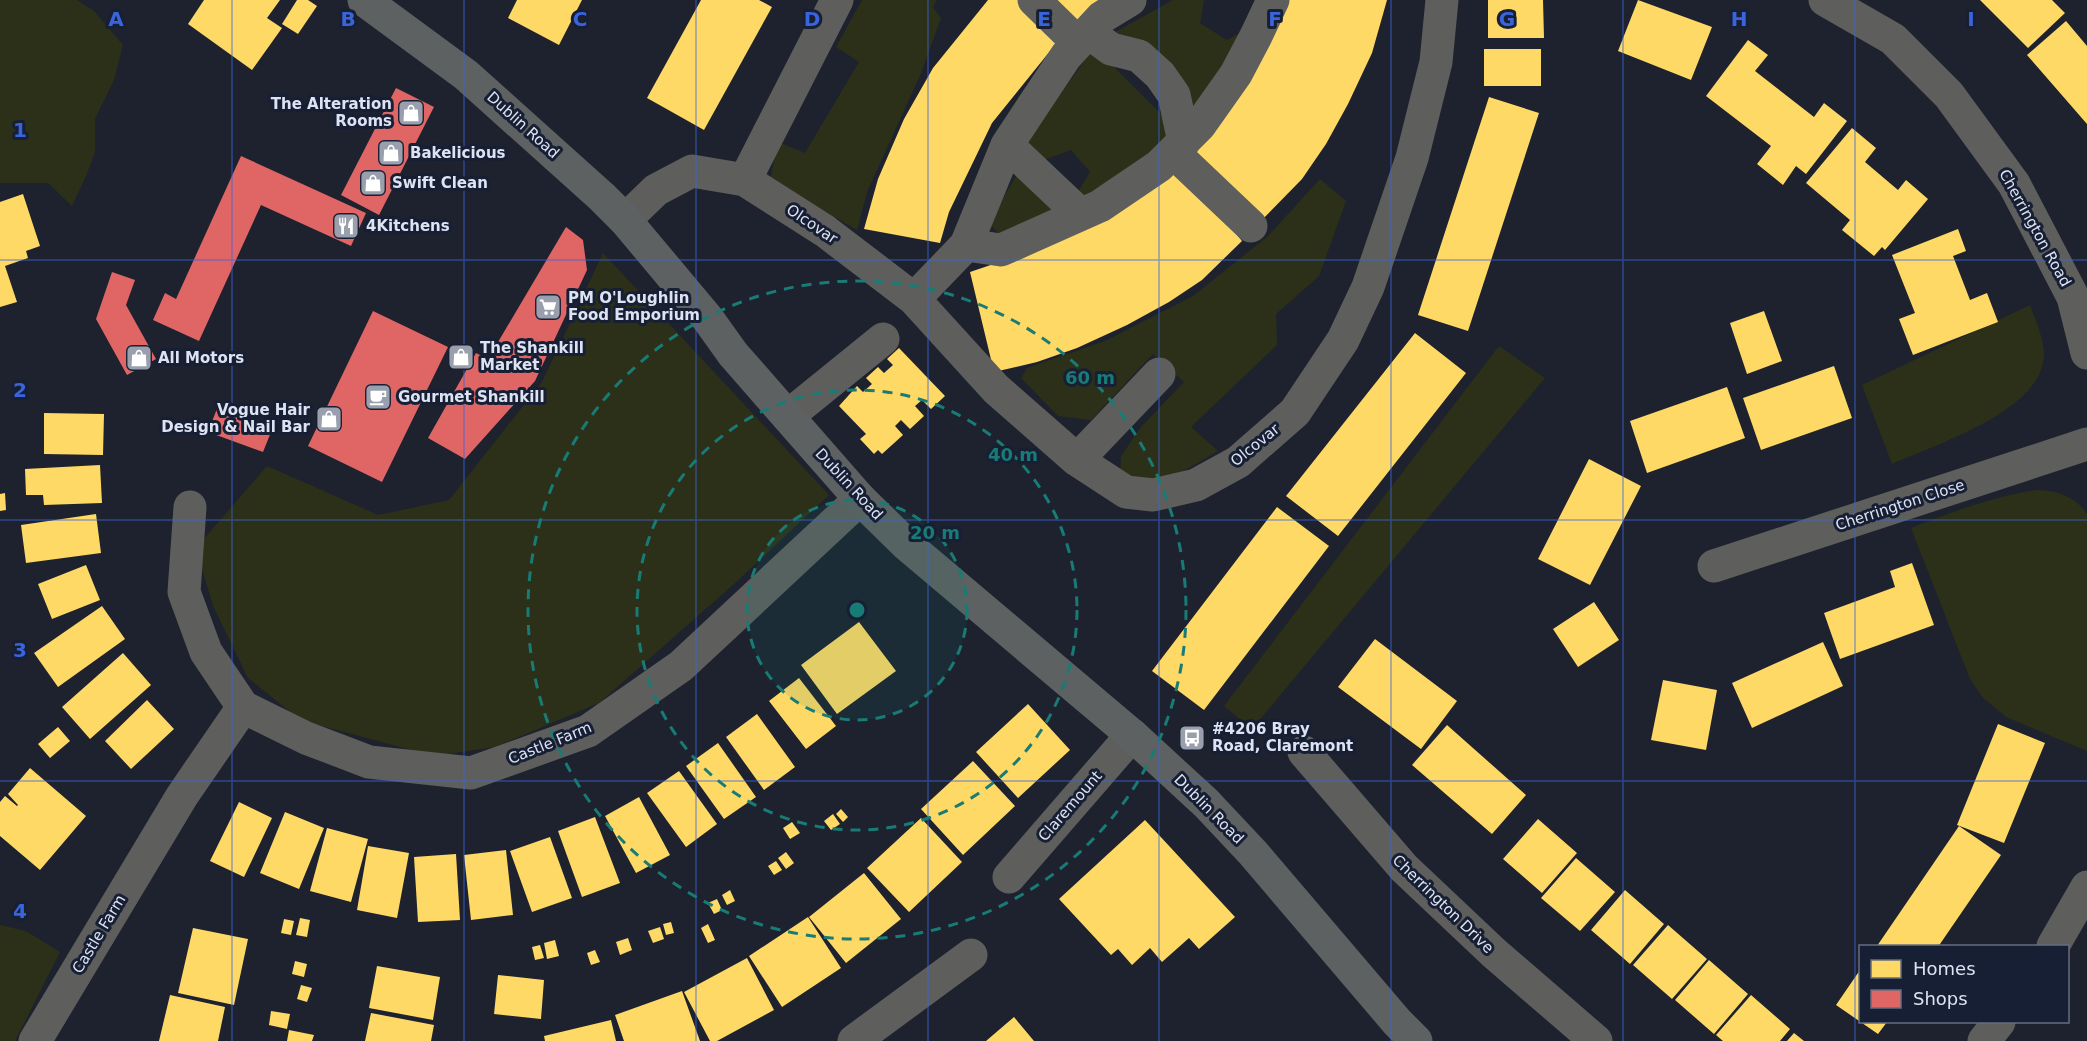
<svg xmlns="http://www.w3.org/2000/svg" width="2087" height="1041" font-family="'DejaVu Sans',sans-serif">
	<rect width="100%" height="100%" fill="#1d222e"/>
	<path fill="#2c3019" d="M0 0H77L94 11 123 45 114 80 95 119V152L86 176 72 206 48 183H0Z
		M862 0H937L933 7 941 18 922 71 867 192 857 230 770 180 778 142 805 153 859 62 836 47Z
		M1173 0H1204L1200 23 1227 40 1257 24 1192 122 1108 36Z
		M1094 47 1174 127 1177 141 1082 207 1074 199 1090 172 1071 150 1041 161 1024 146Z
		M1020 169 1062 213 1008 244 989 223Z
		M1320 179 1346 201 1319 276 1276 314 1277 345 1191 427 1218 451 1180 473 1146 480 1120 475 1121 456 1141 427 1184 382 1153 354 1091 420 1058 416 1021 378 1027 368 1105 341 1193 296 1268 236Z
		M603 253 829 495 733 585 599 703 495 747 433 756 300 720 248 678 213 606 196 548 267 466 378 515 449 500 542 382Z
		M2030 305C2036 323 2047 343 2043 363 2033 414 1934 445 1892 464L1862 385Z
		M1499 346 1545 378 1252 729 1224 706Z
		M2037 490C2057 490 2076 497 2087 514V751L2006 717 1983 698 1970 679 1911 528C1952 512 1993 496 2037 490Z
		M0 925 26 931 60 952 15 1041H0Z"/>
	<path fill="#ffd966" d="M204 0H280L267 18 282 28 252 70 188 24Z
		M297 0H308L317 6 298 34 282 24Z
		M517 0H582L559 45 508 18Z
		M701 0H759L772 7 704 130 647 98Z
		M988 0H1026L1063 35 992 123 949 212 940 243 864 229 878 179 904 119 933 68Z
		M1044 0H1107L1068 28Z
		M1284 0H1387L1372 53 1348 104 1326 144 1302 179 1260 222 1188 149Z
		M1488 0H1543L1544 38H1488Z
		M1638 0 1712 27 1691 80 1618 51Z
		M1980 0H2052L2065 13 2028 48Z
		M2066 21 2087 46V124L2027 55Z
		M1748 40 1768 55 1755 71 1814 117 1824 103 1847 121 1806 174 1796 166 1783 185 1757 164 1771 146 1706 96Z
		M1484 49H1541V86H1484Z
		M1489 97 1539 113 1468 331 1418 315Z
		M1852 128 1876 148 1865 162 1898 190 1906 180 1928 199 1885 250 1882 247 1874 256 1842 230 1850 220 1806 183Z
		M1171 164 1200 190 1242 241 1202 280 1169 302 1127 325 1077 348 1037 362 994 372 970 272 1058 242Z
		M23 194 40 246 26 251 28 258 5 266 17 302 0 307V202Z
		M1958 229 1966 251 1953 256 1970 300 1987 293 1998 322 1913 355 1899 319 1915 313 1892 255Z
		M1764 311 1782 361 1747 374 1730 323Z
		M1415 333 1466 373 1338 536 1286 496Z
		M899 348 945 396 931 409 922 400 915 406 924 416 910 429 901 420 895 426 903 435 882 454 878 450 874 454 860 439 866 434 839 406 857 386 863 392 872 384 866 378 878 367 884 373 893 365 887 359Z
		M1834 366 1852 418 1761 450 1743 398Z
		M1727 387 1745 438 1647 473 1630 421Z
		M44 413 104 414 103 455 44 454Z
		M1589 459 1641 486 1590 585 1538 559Z
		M100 465 102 503 44 505 43 495H26L25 469Z
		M5 493 6 510 0 511V494Z
		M1277 507 1329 546 1204 710 1152 671Z
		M96 514 101 553 26 563 21 525Z
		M1912 563 1934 625 1840 659 1824 613 1895 587 1890 571Z
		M86 565 100 600 52 619 38 584Z
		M1594 602 1619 640 1578 667 1553 629Z
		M102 606 125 639 58 687 34 653Z
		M859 622 896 671 837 714 801 665Z
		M1375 639 1457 701 1421 749 1338 687Z
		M1823 642 1843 686 1752 728 1732 683Z
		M123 653 151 685 90 739 62 707Z
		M799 678 836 726 806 749 769 701Z
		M1663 680 1717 690 1706 750 1651 740Z
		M147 700 174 729 131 769 105 741Z
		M1028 704 1070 750 1018 798 976 752Z
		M757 714 795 767 764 790 726 737Z
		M1998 724 2045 743 2004 843 1957 825Z
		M1447 725 1526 795 1492 834 1412 765Z
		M58 727 70 741 50 758 38 744Z
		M718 743 756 797 724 819 686 766Z
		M973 761 1015 806 963 855 921 809Z
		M30 768 86 816 40 870 0 836V802L5 796 17 806 18 805 8 794Z
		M679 771 717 824 686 847 647 793Z
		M639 797 670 855 636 873 605 816Z
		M239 802 272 818 244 877 210 861Z
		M841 809 848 817 843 822 836 814Z
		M285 812 324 828 299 889 260 873Z
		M833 814 840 824 831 830 824 821Z
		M595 817 620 883 582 897 558 831Z
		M921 818 962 862 909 912 867 868Z
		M1538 819 1577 853 1542 893 1503 859Z
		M1145 820 1235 917 1199 949 1189 938 1162 962 1150 948 1132 965 1118 949 1111 955 1059 899Z
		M792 822 800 833 790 839 783 828Z
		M1959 826 2001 855 1940 944 1938 946H1877Z
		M327 828 368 839 351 902 310 891Z
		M550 837 572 898 532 912 510 851Z
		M368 846 409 853 397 918 357 910Z
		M506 850 513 915 471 920 464 855Z
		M786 852 794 863 786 869 778 858Z
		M456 854 460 920 418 922 414 857Z
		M1576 858 1615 892 1580 931 1541 898Z
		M776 861 782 870 774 875 768 866Z
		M864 873 901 919 846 963 809 917Z
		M730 890 735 901 727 905 722 895Z
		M1625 890 1664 924 1630 964 1591 930Z
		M717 899 722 910 714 914 708 903Z
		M808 917 841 968 782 1007 749 956Z
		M300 918 310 920 307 937 296 935Z
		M284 919 294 921 291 935 281 933Z
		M671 922 674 933 666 935 663 924Z
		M708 924 715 940 708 943 701 928Z
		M1668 925 1707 959 1672 999 1633 965Z
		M660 927 664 939 653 943 648 931Z
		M193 928 248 939 234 1005 178 993Z
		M628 938 632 950 620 955 616 942Z
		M555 940 559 956 547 959 544 943Z
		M540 945 544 958 535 960 532 947Z
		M595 950 600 962 591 965 587 953Z
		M747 958 774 1010 717 1041H710L684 992Z
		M1709 960 1748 994 1714 1034 1675 1000Z
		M295 961 307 964 304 977 292 974Z
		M377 966 440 977 433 1020 369 1008Z
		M1860 970V1022H1887L1878 1034 1836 1005Z
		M498 975 544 980 541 1019 494 1014Z
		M301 985 312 988 307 1002 297 999Z
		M682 991 700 1041H624L615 1015Z
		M170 995 225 1007 218 1041H159Z
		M1751 995 1790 1029 1780 1041H1723L1716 1035Z
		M271 1011 290 1014 287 1029 269 1025Z
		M371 1013 434 1025 431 1041H365Z
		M1014 1017 1034 1041H986Z
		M611 1020 616 1041H545L544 1036Z
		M289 1030 314 1035 312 1041H287Z
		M1794 1033 1804 1041H1787Z"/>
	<path fill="#e06666" d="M396 88 434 107 379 215 341 195Z
		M241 156 366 213 351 246 261 205 199 341 153 320 165 293 176 299Z
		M566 227 583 240 587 270 535 381 465 459 428 438 476 353 488 359Z
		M112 272 135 280 126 305 156 359 127 375 96 319Z
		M373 311 448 347 382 482 308 446Z
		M218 406 273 427 263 452 208 432Z"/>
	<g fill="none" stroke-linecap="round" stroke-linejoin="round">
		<path stroke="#5e5f5d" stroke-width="33" d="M1034 0 1078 43
			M1825 0 1893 39 1949 95 2014 184 2073 297 2087 353
			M1088 32 1111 49 1139 56 1160 75 1174 95 1184 142
			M1007 145 1080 214
			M1173 152 1251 226
			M745 180 837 0
			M625 220 656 190 692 171 745 180 825 231 914 299 996 389 1077 460 1126 492 1153 495 1196 485 1238 462 1295 412 1343 340 1368 287 1412 158 1436 62 1442 0
			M966 245 1001 250 1100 206 1159 166 1200 125 1236 74 1256 36 1273 0
			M914 299 966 245 1007 145 1066 56 1102 17 1130 0
			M788 416 883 339
			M1077 460 1159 374
			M190 507 184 592 206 652 243 707 306 738 369 762 471 773 588 731 681 666 860 499
			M1714 566 2087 444
			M1304 752 1404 868 1494 953 1596 1041
			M1009 877 1132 735
			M2053 946 2087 887
			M35 1041 182 796 243 707
			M854 1041 971 955
			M1984 1041 1999 1022"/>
		<path stroke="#5e6161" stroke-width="33" d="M364 0 466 75 602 197 625 220 708 319 733 354 860 499 907 545 1132 735 1206 803 1253 853 1397 1022 1416 1041"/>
	</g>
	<path fill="none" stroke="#3a64dc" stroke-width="1.5" stroke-opacity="0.55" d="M232 0V1041M464 0V1041M696 0V1041M928 0V1041M1159 0V1041M1391 0V1041M1623 0V1041M1855 0V1041M0 260H2087M0 520H2087M0 781H2087"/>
	<circle cx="857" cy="610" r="110" fill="#197b75" fill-opacity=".12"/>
	<g fill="none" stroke="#197b75" stroke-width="3" stroke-dasharray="10 8">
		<circle cx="857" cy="610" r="110"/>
		<circle cx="857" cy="610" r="220"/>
		<circle cx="857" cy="610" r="329"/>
	</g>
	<defs>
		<symbol id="shop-square" viewBox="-11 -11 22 22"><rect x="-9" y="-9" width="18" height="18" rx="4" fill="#9a9fad" stroke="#171f34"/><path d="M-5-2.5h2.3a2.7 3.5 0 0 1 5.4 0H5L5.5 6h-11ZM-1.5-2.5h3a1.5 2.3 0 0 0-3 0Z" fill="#fff"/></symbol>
		<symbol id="restaurant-square" viewBox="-11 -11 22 22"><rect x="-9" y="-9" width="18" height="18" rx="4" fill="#9a9fad" stroke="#171f34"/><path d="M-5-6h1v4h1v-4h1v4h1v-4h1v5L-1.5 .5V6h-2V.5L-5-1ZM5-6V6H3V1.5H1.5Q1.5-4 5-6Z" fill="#fff"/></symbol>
		<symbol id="supermarket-square" viewBox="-11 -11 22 22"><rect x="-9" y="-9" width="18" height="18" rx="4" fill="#9a9fad" stroke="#171f34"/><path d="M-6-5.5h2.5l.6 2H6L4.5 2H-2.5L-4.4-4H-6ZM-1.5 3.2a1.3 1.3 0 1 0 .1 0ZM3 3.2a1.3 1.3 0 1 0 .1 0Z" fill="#fff"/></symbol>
		<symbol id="cafe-square" viewBox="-11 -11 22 22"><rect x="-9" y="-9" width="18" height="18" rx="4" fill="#9a9fad" stroke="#171f34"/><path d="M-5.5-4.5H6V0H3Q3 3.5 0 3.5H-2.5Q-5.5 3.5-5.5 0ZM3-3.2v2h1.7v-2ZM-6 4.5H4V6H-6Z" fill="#fff"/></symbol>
		<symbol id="bus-square" viewBox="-11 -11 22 22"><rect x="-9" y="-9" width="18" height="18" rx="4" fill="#9a9fad" stroke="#171f34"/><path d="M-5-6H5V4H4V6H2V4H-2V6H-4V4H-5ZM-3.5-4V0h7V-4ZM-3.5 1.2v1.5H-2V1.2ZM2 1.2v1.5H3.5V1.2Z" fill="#fff"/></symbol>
	</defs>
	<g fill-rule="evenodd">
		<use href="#shop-square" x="396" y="98" width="30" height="30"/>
		<use href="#shop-square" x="376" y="138" width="30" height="30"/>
		<use href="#shop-square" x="358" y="168" width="30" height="30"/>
		<use href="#restaurant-square" x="331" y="211" width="30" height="30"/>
		<use href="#supermarket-square" x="533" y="292" width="30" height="30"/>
		<use href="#shop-square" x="446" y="342" width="30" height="30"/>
		<use href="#shop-square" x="124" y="343" width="30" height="30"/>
		<use href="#cafe-square" x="363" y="382" width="30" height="30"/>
		<use href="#shop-square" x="314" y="404" width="30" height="30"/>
		<use href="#bus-square" x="1177" y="723" width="30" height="30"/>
	</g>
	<g text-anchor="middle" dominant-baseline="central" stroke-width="6" stroke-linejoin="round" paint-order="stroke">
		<g font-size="15" font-weight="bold" fill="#dde3f2" stroke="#171f34" text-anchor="start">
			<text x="392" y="104" text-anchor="end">The Alteration<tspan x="392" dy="17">Rooms</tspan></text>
			<text x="410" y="153">Bakelicious</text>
			<text x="392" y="183">Swift Clean</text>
			<text x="366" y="226">4Kitchens</text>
			<text x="568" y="298">PM O'Loughlin<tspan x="568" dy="17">Food Emporium</tspan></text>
			<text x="480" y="348">The Shankill<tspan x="480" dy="17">Market</tspan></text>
			<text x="158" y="358">All Motors</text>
			<text x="398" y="397">Gourmet Shankill</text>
			<text x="310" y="410" text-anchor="end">Vogue Hair<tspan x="310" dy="17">Design &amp; Nail Bar</tspan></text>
			<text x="1212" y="729">#4206 Bray<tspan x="1212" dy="17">Road, Claremont</tspan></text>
		</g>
		<g font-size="15" fill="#dde3f2" stroke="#171f34">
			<text transform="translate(523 125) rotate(42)">Dublin Road</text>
			<text transform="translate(812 224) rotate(34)">Olcovar</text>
			<text transform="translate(2035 228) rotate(61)">Cherrington Road</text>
			<text transform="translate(1255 445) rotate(-39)">Olcovar</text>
			<text transform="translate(849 484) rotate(47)">Dublin Road</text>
			<text transform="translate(1900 505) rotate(-18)">Cherrington Close</text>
			<text transform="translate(550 743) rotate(-22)">Castle Farm</text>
			<text transform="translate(1070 806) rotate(-49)">Claremount</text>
			<text transform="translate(1209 809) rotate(45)">Dublin Road</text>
			<text transform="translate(1443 904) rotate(44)">Cherrington Drive</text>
			<text transform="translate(99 934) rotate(-59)">Castle Farm</text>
		</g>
	</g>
	<g font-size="20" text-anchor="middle" font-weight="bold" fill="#3a64dc" stroke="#171f34" stroke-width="6" stroke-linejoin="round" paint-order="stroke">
		<text x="116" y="26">A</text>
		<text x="348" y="26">B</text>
		<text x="580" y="26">C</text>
		<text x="812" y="26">D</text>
		<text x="1044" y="26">E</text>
		<text x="1275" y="26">F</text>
		<text x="1507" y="26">G</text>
		<text x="1739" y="26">H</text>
		<text x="1971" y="26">I</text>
		<text x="20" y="137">1</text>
		<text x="20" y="397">2</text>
		<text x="20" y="657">3</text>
		<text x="20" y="918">4</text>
	</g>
	<circle cx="857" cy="610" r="9" fill="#197b75" stroke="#171f34" stroke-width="3"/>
	<g font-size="18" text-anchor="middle" font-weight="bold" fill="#197b75" stroke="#171f34" stroke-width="6" stroke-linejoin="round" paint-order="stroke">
		<text x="1090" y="384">60 m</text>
		<text x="1013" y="461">40 m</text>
		<text x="935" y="539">20 m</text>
	</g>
	<rect x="1859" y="945" width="210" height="78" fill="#171f34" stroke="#666d80" stroke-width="1.5"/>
	<rect x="1871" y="960" width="30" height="18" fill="#ffd966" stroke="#666d80" stroke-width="1.5"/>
	<text x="1913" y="975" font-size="18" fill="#dde3f2">Homes</text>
	<rect x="1871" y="990" width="30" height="18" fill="#e06666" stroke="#666d80" stroke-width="1.5"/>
	<text x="1913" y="1005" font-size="18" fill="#dde3f2">Shops</text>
</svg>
